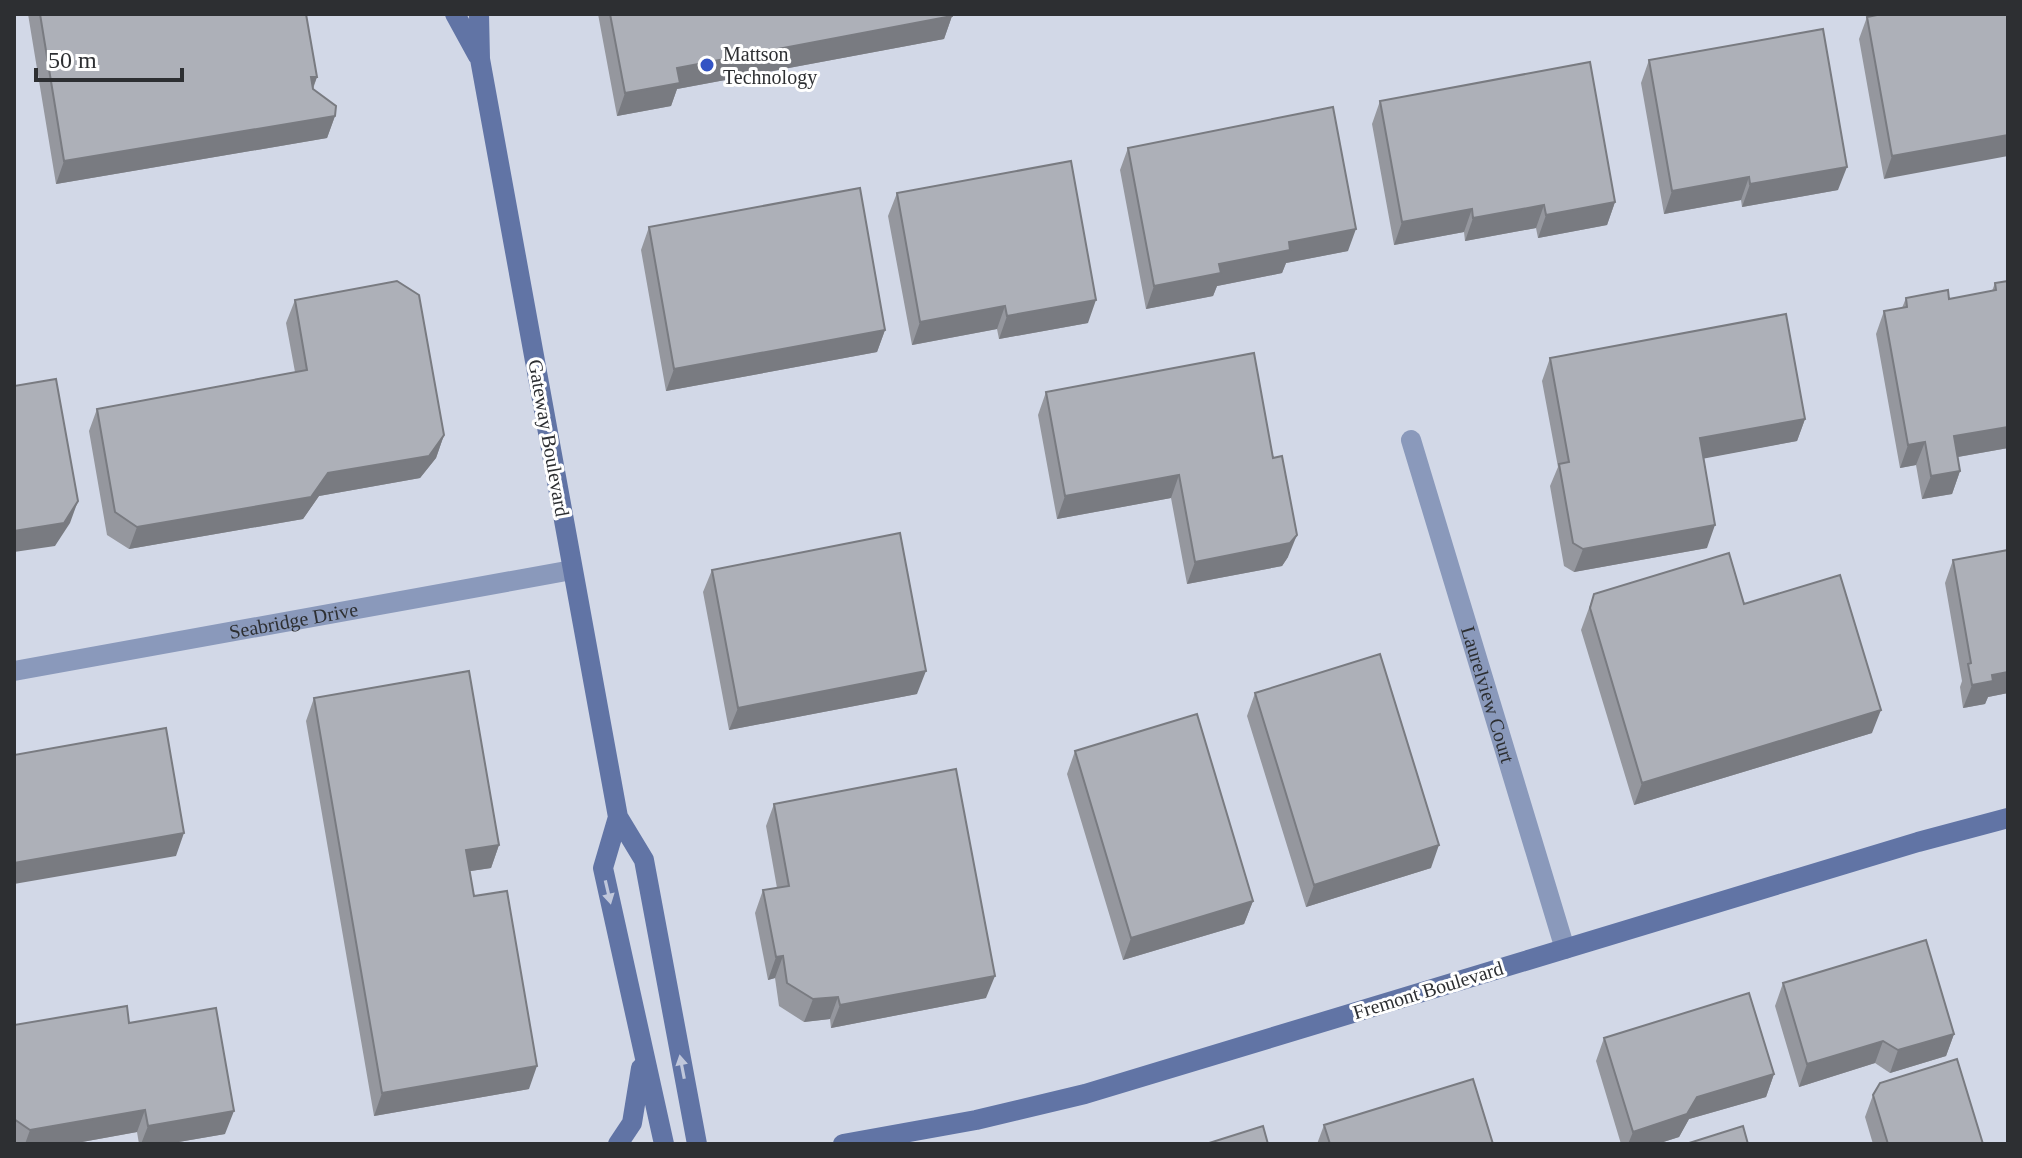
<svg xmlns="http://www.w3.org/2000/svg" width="2022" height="1158" font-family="'Times New Roman',serif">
	<rect width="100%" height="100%" fill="#dee2ea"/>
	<path fill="#d2d8e7" d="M14 14H2008V1144H14Z"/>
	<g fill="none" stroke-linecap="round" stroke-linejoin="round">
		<g stroke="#8a99bb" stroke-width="20">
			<path id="s1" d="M1411 440 1565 949"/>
			<path id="s2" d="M14 671 572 570"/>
		</g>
		<path stroke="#6174a5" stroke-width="20" d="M455 14 478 56
			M479 14 480 59 618 817 644 860 697 1144
			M618 817 603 868 664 1144
			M618 1144 632 1123 641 1068
			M843 1144 976 1120 1085 1094 1918 842 2008 818"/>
	</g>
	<path fill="#95979e" d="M28 14H306L317 77 313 89 335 116 327 138 56 184Z
		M598 14H952V16L944 39 677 89 671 106 617 116Z
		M2008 14 1884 179 1859 39 1867 17Z
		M1649 60 1838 190 1742 207 1741 200 1664 214 1641 83Z
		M1380 101 1615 202 1607 225 1538 238 1536 228 1465 241 1464 232 1394 245 1372 124Z
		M1128 148 1348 251 1286 263 1282 273 1217 286 1213 296 1146 309 1120 170Z
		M897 193 1088 323 999 339 997 329 912 345 888 216Z
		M649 227 885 330 877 352 666 391 641 250Z
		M2008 281V448L1958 457 1960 471 1952 494 1922 499 1916 465 1900 468 1876 334 1884 311 1902 308 1906 298 1949 299 1992 291 1995 283Z
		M295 300 444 435 436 458 420 478 319 496 303 519 129 549 107 535 89 431 97 409 295 372 286 323Z
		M1254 353 1288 557 1282 566 1187 584 1171 498 1057 519 1038 415 1046 392Z
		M1550 358 1805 419 1797 441 1703 458 1707 548 1574 572 1564 566 1550 486 1558 467 1542 381Z
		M2008 550V693L1988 697 1985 704 1963 708 1960 687 1962 681 1945 583 1953 560Z
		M712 570 917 694 729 730 703 592Z
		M1594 594 1744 604 1872 733 1634 805 1581 630Z
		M1255 693 1431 868 1306 907 1247 716Z
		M314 698 499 845 491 868 470 871 474 896 529 1089 374 1116 306 721Z
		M1075 751 1253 901 1244 924 1123 960 1067 774Z
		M774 804 986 998 831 1028 830 1019 804 1022 779 1006 775 978 768 980 755 913 763 890 777 888 766 826Z
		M1783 983 1954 1034 1946 1056 1890 1073 1875 1063 1799 1087 1775 1006Z
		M129 1023 225 1134 167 1144H139L137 1132 71 1144H14V1025Z
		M1604 1038 1774 1074 1766 1097 1689 1119 1679 1137 1657 1144H1621L1596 1061Z
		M1873 1095 1983 1144H1873L1865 1117Z
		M1324 1125 1493 1144H1317Z"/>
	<path fill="#797b81" d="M952 16 944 39 677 89 671 106 617 116 625 93 677 68Z
		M311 77H317L308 100Z
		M335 116 327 138 56 184 64 161Z
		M2008 135V156L1884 179 1892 156Z
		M1847 167 1838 190 1742 207 1750 184Z
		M1749 177 1741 200 1664 214 1672 191Z
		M1615 202 1607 225 1538 238 1546 215Z
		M1544 205 1536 228 1465 241 1473 218Z
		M1472 209 1464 232 1394 245 1402 222Z
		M1356 229 1348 251 1286 263 1282 273 1217 286 1213 296 1146 309 1154 286 1289 242Z
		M1096 300 1088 323 999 339 1007 316Z
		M1005 306 997 329 912 345 920 322Z
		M885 330 877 352 666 391 674 369Z
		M1805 419 1797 441 1691 461 1700 438Z
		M2008 427V448L1946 459 1954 436Z
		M444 435 436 458 420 478 319 496 303 519 129 549 137 527 328 473Z
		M1925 442 1916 465 1900 468 1908 445Z
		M1960 471 1952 494 1922 499 1931 476Z
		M1179 475 1171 498 1057 519 1065 496Z
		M78 501 70 523 55 546 14 552V531Z
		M1715 525 1707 548 1574 572 1583 549Z
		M1297 535 1288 557 1282 566 1187 584 1195 562Z
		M926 671 917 694 729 730 738 708Z
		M2008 672V693L1988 697 1985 704 1963 708 1972 685 1992 675Z
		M1881 710 1872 733 1634 805 1642 783Z
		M184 833 176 856 14 884V863Z
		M499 845 491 868 458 873 466 850Z
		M1439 845 1431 868 1306 907 1314 885Z
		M1253 901 1244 924 1123 960 1131 938Z
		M783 956 775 978 768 980 776 957Z
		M995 976 986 998 831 1028 840 1005Z
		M838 997 830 1019 804 1022 813 999Z
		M1954 1034 1946 1056 1890 1073 1898 1050Z
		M1883 1041 1875 1063 1799 1087 1807 1064Z
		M537 1066 529 1089 374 1116 382 1093Z
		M1774 1074 1766 1097 1689 1119 1679 1137 1657 1144H1628L1633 1132 1697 1097Z
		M145 1110 137 1132 71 1144H25L30 1130Z
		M234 1111 225 1134 167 1144H141L148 1126Z"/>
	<path fill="#adb0b8" stroke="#797b81" stroke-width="2" d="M40 14H306L317 77H311L313 89 336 106 335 116 64 161Z
		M610 14H952V16L677 68 680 83 625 93Z
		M1882 14H2008V135L1892 156 1867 17Z
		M1823 29 1847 167 1750 184 1749 177 1672 191 1649 60Z
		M1590 62 1615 202 1546 215 1544 205 1473 218 1472 209 1402 222 1380 101Z
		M1333 107 1356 229 1289 242 1290 250 1219 264 1221 273 1154 286 1128 148Z
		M1071 161 1096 300 1007 316 1005 306 920 322 897 193Z
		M860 188 885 330 674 369 649 227Z
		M397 281 419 295 444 435 429 456 328 473 311 497 137 527 115 512 97 409 307 370 295 300Z
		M2008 281V427L1954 436 1960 471 1931 476 1925 442 1908 445 1884 311 1907 307 1906 298 1948 290 1949 299 1996 290 1995 283Z
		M1786 314 1805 419 1700 438 1715 525 1583 549 1573 543 1559 464 1569 462 1550 358Z
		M1254 353 1273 458 1282 456 1297 535 1290 543 1195 562 1179 475 1065 496 1046 392Z
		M56 379 78 501 64 523 14 531V386Z
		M900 533 926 671 738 708 712 570Z
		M2008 550V672L1992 675 1993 681 1972 685 1968 664 1971 663 1953 560Z
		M1729 553 1744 604 1840 575 1881 710 1642 783 1590 608 1594 594Z
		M1380 654 1439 845 1314 885 1255 693Z
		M469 671 499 845 466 850 474 896 507 891 537 1066 382 1093 314 698Z
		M1197 714 1253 901 1131 938 1075 751Z
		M166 728 184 833 14 863V755Z
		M956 769 995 976 840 1005 838 997 813 999 787 983 783 956 776 957 763 890 789 886 774 804Z
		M1926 940 1954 1034 1898 1050 1883 1041 1807 1064 1783 983Z
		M1749 993 1774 1074 1697 1097 1687 1114 1633 1132 1604 1038Z
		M127 1006 129 1023 216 1008 234 1111 148 1126 145 1110 30 1130 14 1119V1025Z
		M1957 1059 1983 1144H1888L1873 1095 1880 1083Z
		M1473 1079 1493 1144H1330L1324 1125Z
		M1263 1126 1268 1144H1206Z
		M1743 1126 1748 1144H1686Z"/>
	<defs><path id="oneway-solid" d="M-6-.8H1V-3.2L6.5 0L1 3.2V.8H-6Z" transform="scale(2)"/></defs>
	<g fill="#c0c7db">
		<use href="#oneway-solid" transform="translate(608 892) rotate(77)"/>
		<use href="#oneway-solid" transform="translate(682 1067) rotate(-101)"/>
	</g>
	<circle fill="#3354c4" stroke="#fff" stroke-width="3" cx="707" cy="65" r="8"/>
	<g text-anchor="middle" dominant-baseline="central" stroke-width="6" stroke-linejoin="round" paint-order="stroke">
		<g font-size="20" fill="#2d2f32" stroke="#fff" text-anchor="start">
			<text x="723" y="54">Mattson<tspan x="723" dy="23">Technology</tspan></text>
		</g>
		<g font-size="20" fill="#2d2f32" stroke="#fff">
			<text transform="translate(549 438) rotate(80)">Gateway Boulevard</text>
			<text stroke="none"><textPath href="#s2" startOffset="284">Seabridge Drive</textPath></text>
			<text stroke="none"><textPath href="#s1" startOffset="266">Laurelview Court</textPath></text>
			<text transform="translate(1428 990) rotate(-17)">Fremont Boulevard</text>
		</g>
	</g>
	<rect width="2022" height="1158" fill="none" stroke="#2d2f32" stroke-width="32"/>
	<path d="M36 68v12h146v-12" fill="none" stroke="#2d2f32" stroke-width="4"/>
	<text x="48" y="68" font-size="24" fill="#2d2f32" stroke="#ffffff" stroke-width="6" paint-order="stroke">50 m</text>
</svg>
